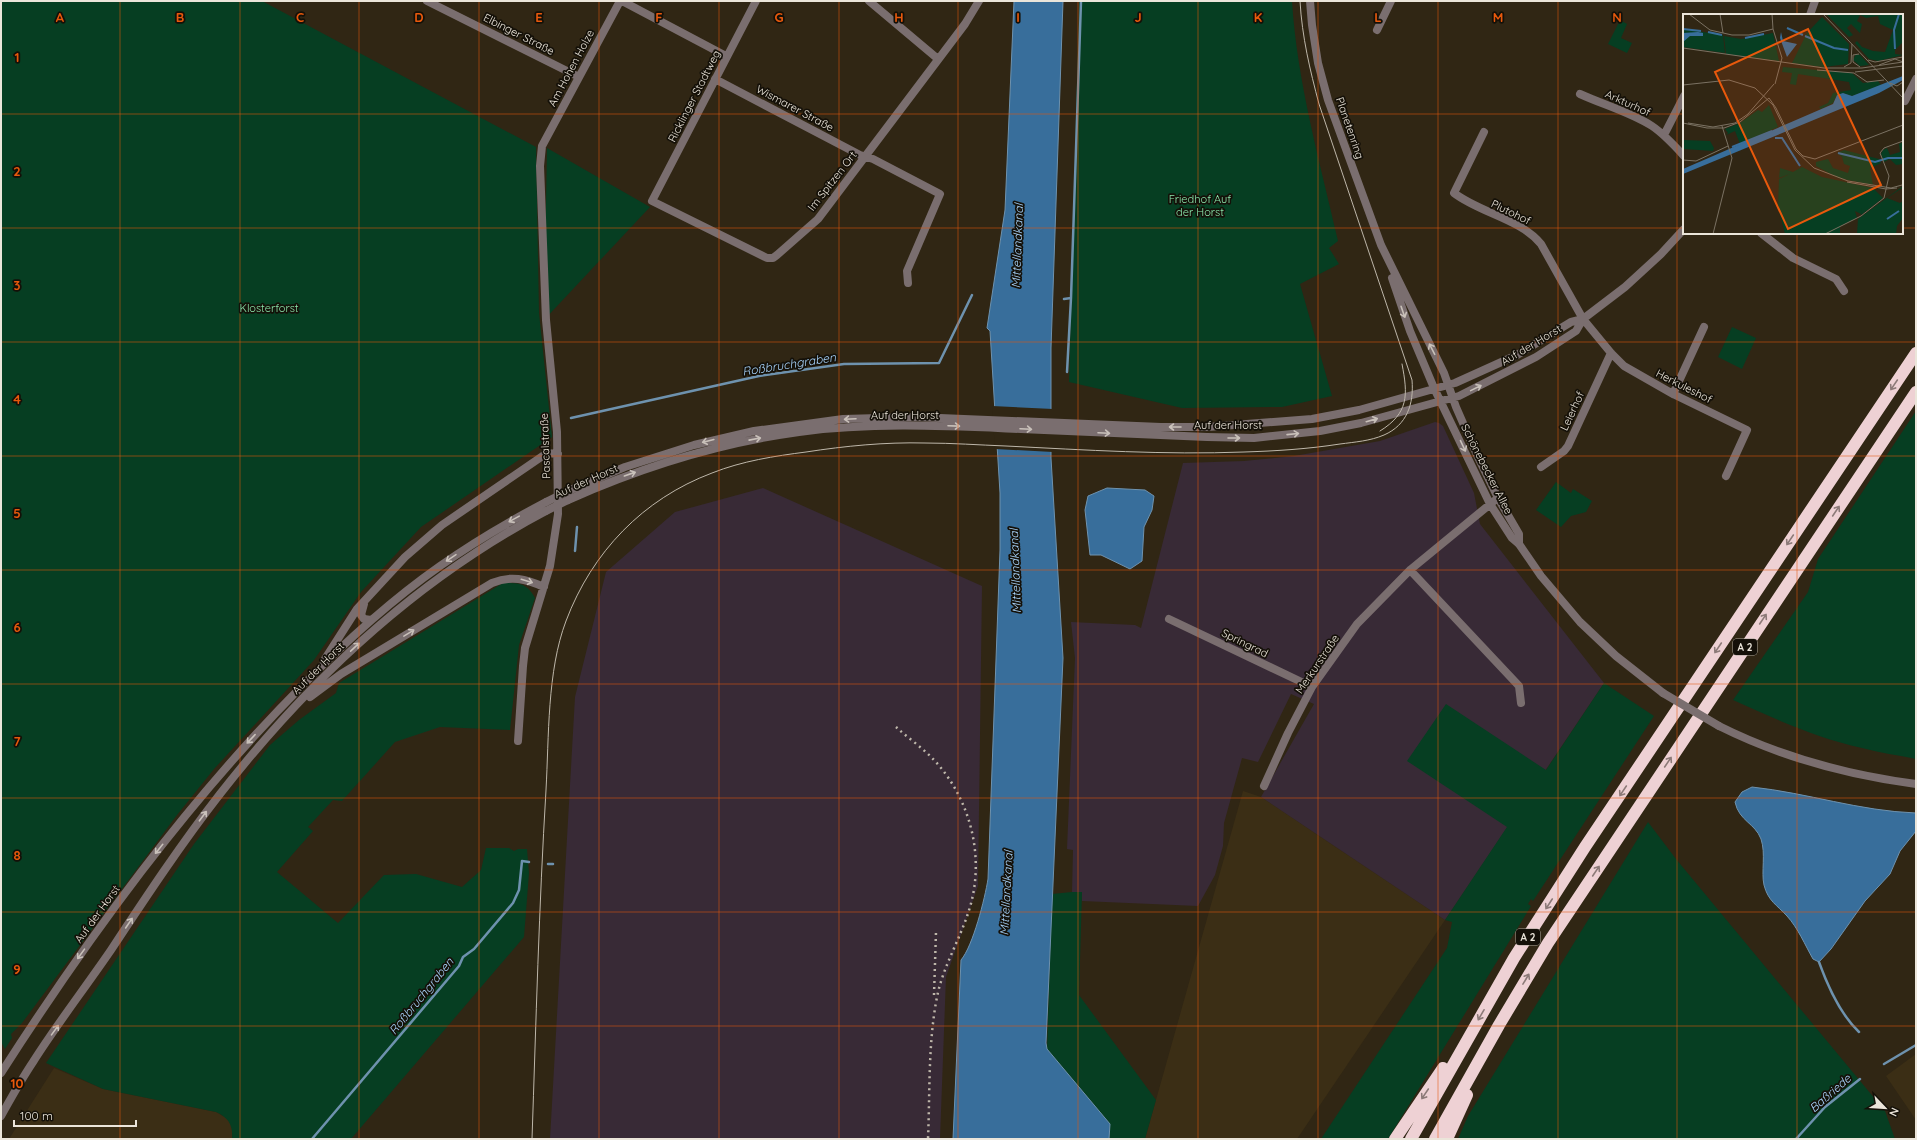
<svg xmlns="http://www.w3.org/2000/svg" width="1917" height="1140" font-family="Quicksand,sans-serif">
	<rect width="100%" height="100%" fill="#302614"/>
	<path fill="#3b2e15" d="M1243 791 1261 797 1445 920 1297 1139H1145Z
		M1916 1054V1120L1886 1076Z
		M54 1068 103 1089 216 1112 228 1119 232 1126V1139H9Z"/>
	<path fill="#382a36" d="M1435 422 1439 423 1443 426 1474 493 1480 524 1604 683 1445 920 1261 797 1314 704 1291 694 1258 762 1242 758 1224 823 1223 846 1215 875 1198 906 1082 901V892H1072L1073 850 1067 849 1075 658 1071 622 1135 625 1141 628 1183 463 1244 461 1294 456 1380 441Z
		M763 488 982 586 978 886 946 977 940 1139H550L575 697 606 572 675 512Z"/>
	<path fill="#063e22" d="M1 1H262L536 147 539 313 552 437 421 527 361 592 314 660 214 769 177 815 22 1023 11 1034 12 1038 5 1049 1 1042Z
		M1079 1H1292C1297 82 1320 162 1338 241L1329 248 1339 264 1300 284 1332 396 1282 407 1182 408 1069 382Z
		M1620 20 1627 24 1621 38 1632 43 1627 53 1608 44Z
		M547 148 650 207 544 320Z
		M1732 327 1756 338 1742 369 1718 357Z
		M1916 411V759C1898 755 1880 753 1862 748 1817 738 1775 719 1733 700L1808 592 1818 559Z
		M1556 482 1571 493 1573 489 1592 501 1586 512 1571 516 1561 527 1536 510Z
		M503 583C519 583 527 583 535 598L519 645 510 730 440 727 395 742 342 801 333 800 308 827 313 831 277 872 338 923 384 875 416 874 462 887 481 870 486 848H509L514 851 518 849H527L529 873 524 937 351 1139H232C233 1125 229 1118 216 1112L103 1089 46 1063 194 844 270 745 299 720 336 693 339 683Z
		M1604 683 1654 716 1533 901 1531 899 1528 904 1531 906 1388 1139H1321L1447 948 1452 922 1445 920 1507 827 1407 761 1446 704 1546 770Z
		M1648 822 1676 859 1885 1111 1895 1139H1458L1468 1116Z
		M1072 892H1082L1079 995 1156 1100 1145 1139H1109L1110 1124 1047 1049 1052 894Z"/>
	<path fill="#386e9b" stroke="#6e92ae" d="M1014 1H1063L1051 348V458L1063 658 1046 1043 1047 1049 1110 1124 1109 1139H953L961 960C973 946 985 898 988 879L1000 550V493L990 331 987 328 1005 210Z
		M1107 488 1145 490 1154 496 1152 510 1144 527 1142 561 1130 569 1101 555H1090L1085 510 1088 496Z
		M1752 787C1808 793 1859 811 1916 813V831L1900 851 1890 874 1865 901 1831 949 1819 962 1813 959C1805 945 1798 928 1787 916 1777 905 1768 901 1764 885 1761 872 1766 854 1761 839 1755 823 1739 821 1735 802L1742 792Z"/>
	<path fill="#302614" d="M992 406 1053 409V452L995 449Z"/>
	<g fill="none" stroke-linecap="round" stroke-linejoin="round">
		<path stroke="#6e92ae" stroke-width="2.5" d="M1064 299 1071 298 1081 1
			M1067 372 1071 298
			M571 418 759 376 844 364 939 363 972 295
			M575 551 577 527
			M548 864H553
			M1819 962C1828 987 1840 1014 1859 1032
			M1884 1064 1916 1045
			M312 1139 459 966 463 957 474 949 513 903 519 890 522 861 529 862
			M1796 1139 1825 1107 1860 1079"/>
		<path stroke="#7a6e6f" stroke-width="8" d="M427 1 579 77
			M622 1 726 56
			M756 1 652 201 767 258H773L777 255 818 219 965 24 979 1
			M869 1 938 59
			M1310 1 1312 25 1318 63 1328 100 1381 245 1444 373 1456 407 1477 455 1498 498 1519 534V544
			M1810 15 1815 1
			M1377 30 1391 1
			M715 79 860 155 873 159 940 194 907 271 908 283
			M1580 94C1604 105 1630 112 1652 126 1664 134 1674 145 1684 156
			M1905 101 1916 79
			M1484 132 1454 193C1480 213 1521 219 1541 244L1583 319 1611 353 1624 366 1673 394 1747 430 1726 476
			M1664 135 1684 96
			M1761 233 1793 258 1836 279 1844 291
			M1392 278 1410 331 1434 388 1490 504 1512 538 1519 544 1541 576 1580 622 1616 656 1663 693
			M1673 394 1704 327
			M1541 467 1564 451 1568 446 1611 353
			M568 491 625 467 694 445 754 431 843 419 916 417 1161 427H1208L1312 419 1359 410 1455 383 1517 355 1571 322 1583 319 1625 287 1661 254 1684 229
			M568 500C642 467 719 443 799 432 873 422 947 426 1021 429 1083 432 1145 434 1207 437L1254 438 1320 431 1361 423 1459 396 1536 357 1576 331 1583 319
			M1410 570 1519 686 1521 703
			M364 604 361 615 364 619 371 620
			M1169 619 1312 687
			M325 659 357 609 405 557 442 525 547 453 558 454
			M310 697 341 674 492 583C511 575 526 579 544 587
			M1719 726C1781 757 1847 775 1916 784
			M518 741 523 666 525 648 550 566 558 514 557 432 546 320 540 166 542 146 620 1
			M1264 786 1288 733 1312 687 1357 624 1410 570 1494 501
			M1 1073C89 936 186 803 301 687 344 643 390 601 440 566 474 542 510 521 546 502
			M1 1116C11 1098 21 1080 33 1062 57 1024 85 988 111 950 146 897 181 844 220 794 310 679 417 579 546 511"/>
		<path stroke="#eed1d4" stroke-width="12" d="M1395 1139 1443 1068
			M1411 1139 1514 958 1585 847 1916 353
			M1435 1139 1499 1025 1548 943 1916 392
			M1447 1139 1467 1095"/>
		<path stroke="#beb7aa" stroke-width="1" d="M1380 431C1409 413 1408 395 1402 364
			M532 1139C536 1023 539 906 546 790 549 737 547 671 566 621 592 552 643 499 712 473 742 461 775 456 806 452 845 446 885 442 925 443 952 443 979 445 1006 446 1086 450 1165 455 1244 452 1276 451 1308 449 1340 444 1355 442 1370 441 1384 435 1407 425 1414 404 1412 380L1319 104C1310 70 1302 37 1300 1"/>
		<path stroke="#beb7aa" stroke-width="2.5" stroke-dasharray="2 4" stroke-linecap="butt" d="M896 727C908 738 923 748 935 761 970 799 985 856 970 907 961 938 943 966 937 997 928 1043 930 1092 928 1139
			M934 995 936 932"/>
		<path stroke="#7a6e6f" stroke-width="8" d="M546 502 568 491
			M546 511 568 500
			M1663 693 1719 726"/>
	</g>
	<defs><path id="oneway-shaft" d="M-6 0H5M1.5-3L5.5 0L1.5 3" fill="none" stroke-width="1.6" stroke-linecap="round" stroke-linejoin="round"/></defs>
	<g stroke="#c9c1ba">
		<use href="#oneway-shaft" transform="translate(1403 312) rotate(71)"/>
		<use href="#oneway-shaft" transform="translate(1432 349) rotate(-117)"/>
		<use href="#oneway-shaft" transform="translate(1476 388) rotate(-26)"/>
		<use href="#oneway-shaft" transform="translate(850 419) rotate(177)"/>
		<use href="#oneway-shaft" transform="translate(1372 420) rotate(-16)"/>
		<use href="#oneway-shaft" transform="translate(954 426) rotate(2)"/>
		<use href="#oneway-shaft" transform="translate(1175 427) rotate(180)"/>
		<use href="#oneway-shaft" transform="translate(1026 429) rotate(3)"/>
		<use href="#oneway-shaft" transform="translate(1104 433) rotate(3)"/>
		<use href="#oneway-shaft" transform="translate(1293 434) rotate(-6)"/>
		<use href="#oneway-shaft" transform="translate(1234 438)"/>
		<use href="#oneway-shaft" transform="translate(755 439) rotate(-11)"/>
		<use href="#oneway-shaft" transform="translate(708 441) rotate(166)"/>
		<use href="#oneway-shaft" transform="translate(1463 446) rotate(65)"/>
		<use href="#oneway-shaft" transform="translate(630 474) rotate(-19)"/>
		<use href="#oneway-shaft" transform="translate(514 519) rotate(151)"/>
		<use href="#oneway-shaft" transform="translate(451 558) rotate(146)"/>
		<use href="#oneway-shaft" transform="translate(527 581) rotate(17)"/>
		<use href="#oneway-shaft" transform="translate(409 633) rotate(-31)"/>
		<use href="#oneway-shaft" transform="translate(355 647) rotate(-43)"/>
		<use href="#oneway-shaft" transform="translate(251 739) rotate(133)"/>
		<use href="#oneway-shaft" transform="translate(203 816) rotate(-53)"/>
		<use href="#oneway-shaft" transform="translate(159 849) rotate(129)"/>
		<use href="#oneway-shaft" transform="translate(129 923) rotate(-56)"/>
		<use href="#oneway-shaft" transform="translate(81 954) rotate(126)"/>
		<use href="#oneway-shaft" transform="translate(55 1030) rotate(-54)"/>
	</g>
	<g stroke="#8c7a78">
		<use href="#oneway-shaft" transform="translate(1894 385) rotate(124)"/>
		<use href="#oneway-shaft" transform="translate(1836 511) rotate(-56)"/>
		<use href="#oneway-shaft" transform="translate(1790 540) rotate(124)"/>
		<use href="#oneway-shaft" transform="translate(1763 619) rotate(-56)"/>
		<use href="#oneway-shaft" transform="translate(1718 648) rotate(124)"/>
		<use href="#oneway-shaft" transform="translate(1668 762) rotate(-56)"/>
		<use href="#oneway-shaft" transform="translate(1623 791) rotate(124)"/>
		<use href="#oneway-shaft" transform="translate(1596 871) rotate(-56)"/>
		<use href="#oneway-shaft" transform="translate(1549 904) rotate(123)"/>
		<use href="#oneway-shaft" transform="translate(1526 979) rotate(-59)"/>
		<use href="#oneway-shaft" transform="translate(1481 1015) rotate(120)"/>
		<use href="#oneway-shaft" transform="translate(1425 1094) rotate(124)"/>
	</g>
	<path fill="none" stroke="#e8590c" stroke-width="1" stroke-opacity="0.55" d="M120 1V1139M240 1V1139M359 1V1139M479 1V1139M599 1V1139M719 1V1139M839 1V1139M958 1V1139M1078 1V1139M1198 1V1139M1318 1V1139M1438 1V1139M1558 1V1139M1677 1V1139M1797 1V15M1 114H1684M1902 114H1916M1 228H1684M1902 228H1916M1797 233V1139M1 342H1916M1 456H1916M1 570H1916M1 684H1916M1 798H1916M1 912H1916M1 1026H1916"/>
	<g text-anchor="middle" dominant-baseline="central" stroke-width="3.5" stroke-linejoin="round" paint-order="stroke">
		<g fill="#141008" stroke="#aaa59b" stroke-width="1">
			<rect x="1733" y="639" width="24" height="16" rx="3"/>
			<rect x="1516" y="929" width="24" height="16" rx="3"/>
		</g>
		<g font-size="10" font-weight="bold" fill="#ebe5da">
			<text x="1745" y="647">A 2</text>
			<text x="1528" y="937">A 2</text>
		</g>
		<g font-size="11" fill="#ebe5da" stroke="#141008">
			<text transform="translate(519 34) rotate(27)">Elbinger Straße</text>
			<text transform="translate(571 68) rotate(-62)">Am Hohen Holze</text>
			<text transform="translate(694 96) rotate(-63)">Ricklinger Stadtweg</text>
			<text transform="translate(1628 103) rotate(24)">Arkturhof</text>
			<text transform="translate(795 108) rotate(28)">Wismarer Straße</text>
			<text transform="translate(1350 128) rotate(71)">Planetenring</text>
			<text transform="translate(832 181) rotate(-52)">Im Spitzen Ort</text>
			<text transform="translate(1511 212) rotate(26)">Plutohof</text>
			<text transform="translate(1531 345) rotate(-31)">Auf der Horst</text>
			<text transform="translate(1684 386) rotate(27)">Herkuleshof</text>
			<text transform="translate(1572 411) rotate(-65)">Leierhof</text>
			<text x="905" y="415">Auf der Horst</text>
			<text x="1228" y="425">Auf der Horst</text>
			<text transform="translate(545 446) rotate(-92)">Pascalstraße</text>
			<text transform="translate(1487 469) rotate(63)">Schönebecker Allee</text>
			<text transform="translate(586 481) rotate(-24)">Auf der Horst</text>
			<text transform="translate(1245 643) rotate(26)">Springrad</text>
			<text transform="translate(1317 664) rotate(-56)">Merkurstraße</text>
			<text transform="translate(318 668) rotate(-45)">Auf der Horst</text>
			<text transform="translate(97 914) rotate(-54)">Auf der Horst</text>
		</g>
		<g font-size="11" fill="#8ae6ac" stroke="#141008">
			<text x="1200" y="199">Friedhof Auf<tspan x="1200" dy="13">der Horst</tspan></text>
			<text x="269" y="308">Klosterforst</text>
		</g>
		<g font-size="12" font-style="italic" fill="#a9d5fd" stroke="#141008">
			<text transform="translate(1017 246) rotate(-88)">Mittellandkanal</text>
			<text transform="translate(789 364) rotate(-9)">Roßbruchgraben</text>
			<text transform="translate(1015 571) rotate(-92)">Mittellandkanal</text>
			<text transform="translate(1006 893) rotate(-87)">Mittellandkanal</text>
			<text transform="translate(421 996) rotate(-51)">Roßbruchgraben</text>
			<text transform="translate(1830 1093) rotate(-41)">Baßriede</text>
		</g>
	</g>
	<g transform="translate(1683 14)">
		<rect width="220" height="220" fill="#302614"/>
		<path d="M143 0H220V28L212 36V40L220 41 195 47 186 45 172 29 174 27 179 33 190 37 202 38 210 16 197 10 195 2 183 4 177 1 174 7 179 10 177 19 168 10 164 14 170 21 166 23ZM139 3 166 30 165 50 140 53 109 49 124 19ZM0 15 40 21 42 39 0 33ZM90 19 96 47 43 40 41 22 58 25ZM173 40 177 41 186 51 177 52 170 46ZM100 53 169 59 180 69 195 67 198 71 169 82 160 79 154 81 150 89 138 95 136 93 145 89 150 79 168 76 166 68 115 60 113 71 107 70 109 59 99 58ZM86 91 95 113 57 130 52 117 43 121 45 119 42 115 57 109 75 96 79 98ZM0 126 27 127 31 134 30 137 1 135ZM220 128V150L213 151 207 145 201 148 198 140 200 136 204 134 207 141 217 138 216 130ZM161 136 196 145 198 149 187 154 190 171 155 164 133 152V148L145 145 150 154 165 159 167 152 161 150 159 143 154 139ZM119 153 139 163 190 174 200 184 178 201 179 193 178 200 172 197 174 204 157 212V220H102L95 193 96 165 107 160 96 164 97 154 110 158ZM220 172V176L219 174 204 184 217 189 220 187V204L214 212 213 220H174L175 205Z" fill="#063e22"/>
		<path d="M15 18 20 19V22H7L0 28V19ZM98 18 100 27 114 30 104 43 97 24ZM220 62V66L196 79 0 160V155L150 90 154 81 160 79 169 82Z" fill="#386e9b"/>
		<path fill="none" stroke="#386e9b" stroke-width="2" d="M104 14 120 21M0 15 18 17M25 18 39 21M122 22 151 34 165 36M62 24 81 20M212 35 211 16 216 0M92 124H99L117 152M49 133 89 117M155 139 192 148 205 144H220M204 205 216 197"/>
		<path fill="none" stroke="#7b7263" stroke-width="1" d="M6 0 27 16 49 21H66L90 15M37 0 40 19M89 0 90 15 99 44 92 70M140 0 165 26M165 26 220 84M0 34 141 54H179L220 48M176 40 170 41V48L177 53M185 46 192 48 220 43M196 51 212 45 220 48M161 53 168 49 169 30M134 56 171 59 184 68 201 66M172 58 220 52M207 69 214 72 220 68M0 71 46 66 72 74 90 91 112 136 131 154 165 167 208 174 219 171M0 109 24 114H41L57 108 86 84 93 94 113 135 120 142 132 145 220 111M5 109 30 113 52 109 65 100 91 70M0 146 13 147 45 132M164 168 203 175 214 174M30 220 49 144 39 112M142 220 178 202 201 184 206 162 197 139 201 134 220 127"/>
		<path fill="#e8590c" fill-opacity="0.15" stroke="#e8590c" stroke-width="2" d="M125 15 198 171 105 215 32 58Z"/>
		<rect width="220" height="220" fill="none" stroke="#ebe5da" stroke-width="2"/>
	</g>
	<g font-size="13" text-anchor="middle" font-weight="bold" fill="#e8590c" stroke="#141008" stroke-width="3.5" stroke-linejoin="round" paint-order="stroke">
		<text x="60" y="22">A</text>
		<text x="180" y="22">B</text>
		<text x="300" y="22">C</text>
		<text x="419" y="22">D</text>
		<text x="539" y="22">E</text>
		<text x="659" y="22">F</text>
		<text x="779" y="22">G</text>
		<text x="899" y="22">H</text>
		<text x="1018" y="22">I</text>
		<text x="1138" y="22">J</text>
		<text x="1258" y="22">K</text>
		<text x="1378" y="22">L</text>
		<text x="1498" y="22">M</text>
		<text x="1617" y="22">N</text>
		<text x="17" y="62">1</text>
		<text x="17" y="176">2</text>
		<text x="17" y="290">3</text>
		<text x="17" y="404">4</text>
		<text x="17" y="518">5</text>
		<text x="17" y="632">6</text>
		<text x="17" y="746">7</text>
		<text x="17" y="860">8</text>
		<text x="17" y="974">9</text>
		<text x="17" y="1088">10</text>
	</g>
	<rect width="1917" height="1140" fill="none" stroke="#ebe5da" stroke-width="4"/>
	<g transform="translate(1885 1108) rotate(115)" stroke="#141008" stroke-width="3" paint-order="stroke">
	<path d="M0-3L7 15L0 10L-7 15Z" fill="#ebe5da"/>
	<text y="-6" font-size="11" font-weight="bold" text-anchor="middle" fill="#ebe5da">N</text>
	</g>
	<path d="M14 1120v6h122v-6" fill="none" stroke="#ebe5da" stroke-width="2"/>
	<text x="20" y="1120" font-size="12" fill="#ebe5da" stroke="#141008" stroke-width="3" paint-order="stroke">100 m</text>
</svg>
